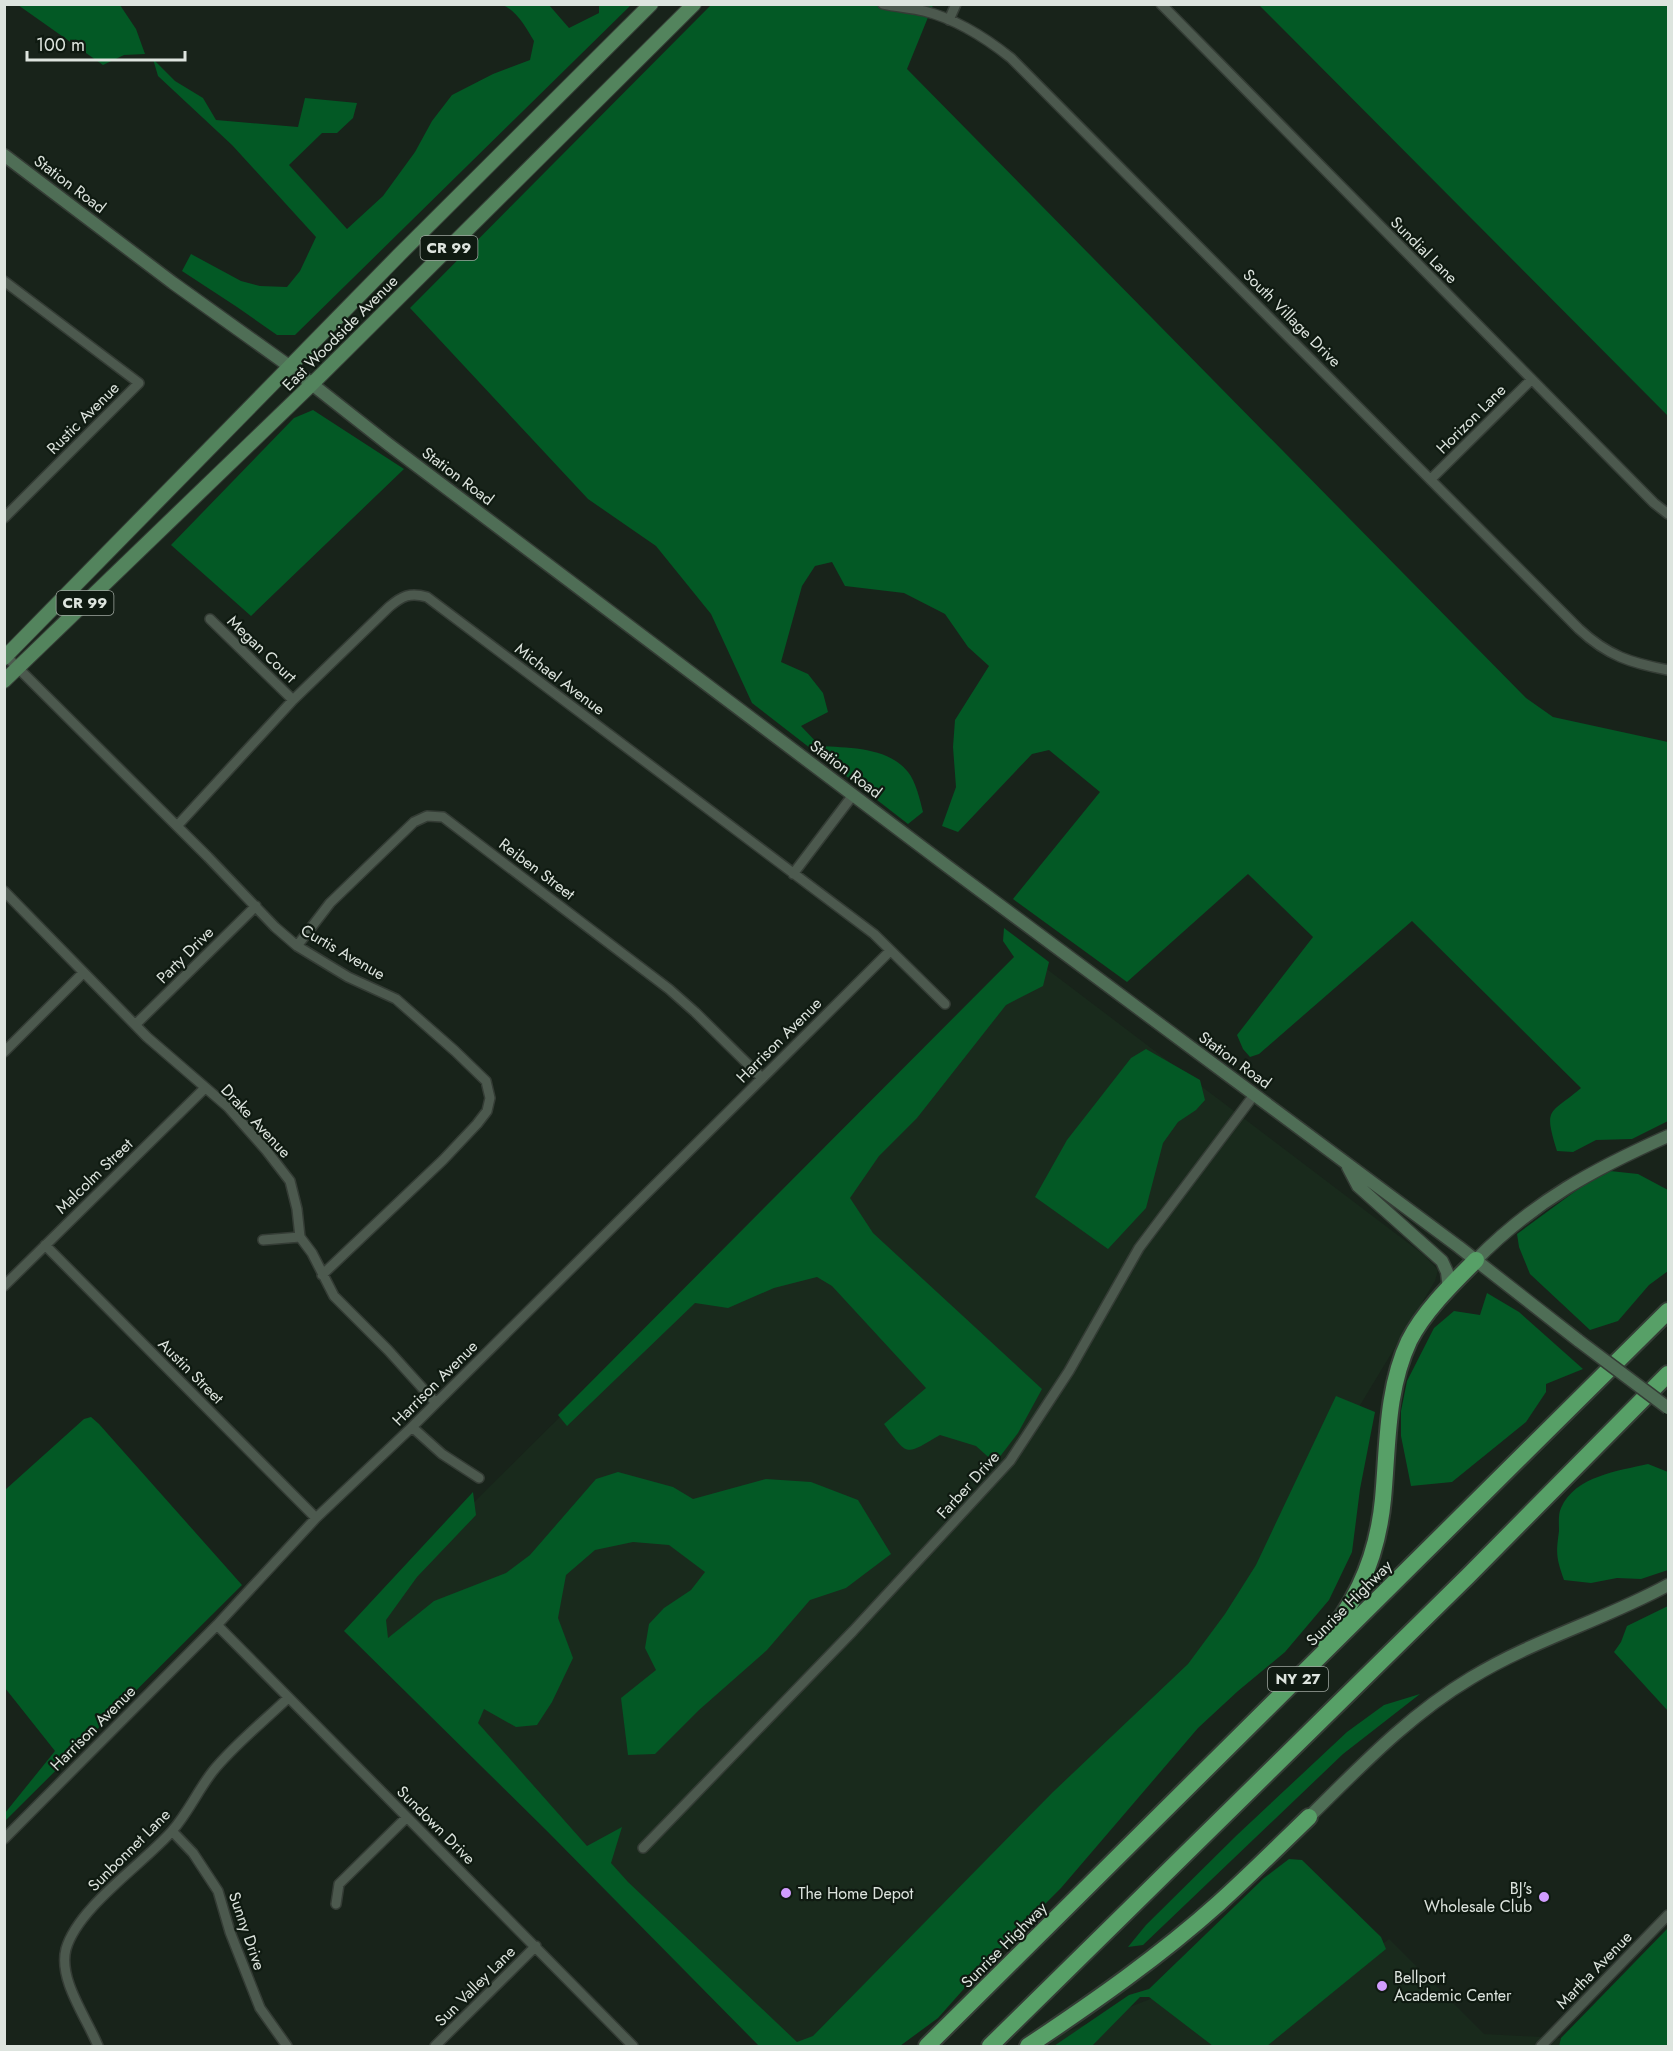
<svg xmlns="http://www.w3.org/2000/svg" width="1673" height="2051" font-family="Jost,sans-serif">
	<rect width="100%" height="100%" fill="#18231a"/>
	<path fill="#192a1c" d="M1027 954 1424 1255 1438 1270 1435 1281 1198 1674 813 2046H791L350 1625Z
		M1389 1939 1484 2034 1561 2038 1559 2046H1249Z
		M1163 1994 1213 2046H1052L1046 2040Z"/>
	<path fill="#035925" d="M18 5H120L136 29 145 54 124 55 103 65Z
		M503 5H549L569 28 599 13V5H631L295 335H277L237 307 182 271 191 254 241 281 260 286 287 287 300 271 316 237 232 145 158 76 153 59 175 81 203 98 216 120 298 127 305 98 357 103 353 118 337 133H322L289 165 347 229 383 196 415 152 432 121 452 95 493 74 530 60 534 41C526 28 518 12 503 5Z
		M711 5H933L907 69 1526 698 1553 717 1668 742V1121L1632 1139 1596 1140 1573 1152 1557 1151C1543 1106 1550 1115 1581 1088L1412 921 1259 1054 1250 1057 1243 1049 1237 1035 1313 937 1248 874 1127 982 1013 899 1100 792 1049 750 1032 754 958 832 942 826 956 787 953 747 955 720 989 666 968 647 945 614 904 593 845 586 832 562 815 566 802 586 781 662 808 674 823 693 828 712 801 726 820 746C850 748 888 747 908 772 916 782 920 800 923 812L908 824 752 703 711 614 656 546 588 499 410 308Z
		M1259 5H1668V416Z
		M313 410 404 469 251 616 171 545 294 418Z
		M1004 928 1049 962 1043 986 1006 1005 917 1118 879 1156 850 1198 873 1233 1042 1389 1018 1433 995 1463 976 1446 940 1435C905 1455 909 1458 884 1424L926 1388 832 1286 817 1277 774 1288 728 1308 695 1303 567 1426 558 1415 1014 957 1003 941Z
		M1146 1049 1200 1080 1205 1100 1196 1110 1178 1122 1163 1143 1146 1208 1108 1249 1035 1197 1067 1140 1131 1058Z
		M1610 1171 1638 1174 1668 1190V1271L1649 1285 1618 1321 1590 1330 1530 1274 1519 1247 1517 1234 1581 1187Z
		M1487 1293 1519 1312 1583 1369 1546 1384V1392L1526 1422 1452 1482 1411 1486 1401 1436V1411L1407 1381 1434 1328 1454 1311 1480 1315Z
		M1336 1396 1375 1412 1360 1489 1352 1552 1329 1600 1285 1652 1238 1691 1198 1728 1061 1888 993 1956 938 2018 900 2046H759L548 1832 344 1631 473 1492 476 1515 417 1577 386 1620 388 1638 434 1601 506 1573 530 1555 596 1479 618 1472 673 1487 693 1499 766 1479 811 1482 858 1500 891 1554 846 1588 810 1600 767 1650 699 1710 655 1754 628 1755 621 1698 656 1670 645 1648 649 1624 664 1608 691 1590 705 1572 669 1545 633 1542 595 1550 566 1575 558 1618 573 1658 552 1702 537 1725 516 1727 484 1709 478 1723 587 1846 622 1827 611 1863 628 1882 797 2042 813 2036 1053 1792 1188 1664 1225 1614 1256 1565Z
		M91 1417 99 1424 242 1585 5 1821V1813L55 1751 5 1688V1490L84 1419Z
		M1648 1464 1668 1472V1570L1641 1579 1617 1578 1591 1583 1564 1580C1556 1557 1556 1554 1559 1531 1559 1524 1558 1514 1561 1508 1575 1476 1618 1471 1648 1464Z
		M1668 1606V1711L1614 1652 1621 1642 1627 1626Z
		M1420 1694 1343 1754 1143 1945 1128 1947 1146 1925 1237 1835 1347 1732 1384 1705Z
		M1289 1859 1302 1860 1381 1937 1386 1949 1267 2046H1213L1149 1997H1140L1092 2046H1054L1129 1995 1149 1989 1264 1878Z
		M1668 1928V2046H1559L1561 2038Z"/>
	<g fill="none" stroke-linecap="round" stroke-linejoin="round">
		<defs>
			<path id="street" d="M883 4C896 7 911 8 924 11 956 19 986 38 1011 58L1579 629C1608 656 1631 663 1668 670
				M1161 4 1654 503 1668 514
				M949 20 956 4
				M4 281 139 383 4 518
				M1431 479 1531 380
				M210 619 293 700
				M6 656 208 857 275 927 297 946 348 977 396 999 455 1051 486 1081 490 1098 487 1111 477 1124 443 1160 322 1275
				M177 826 293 700 389 607C402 596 410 592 427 597L874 934 945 1004
				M793 874 853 795
				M4 891 147 1037 228 1107 266 1150 290 1181 297 1209 300 1237 312 1253 334 1296 388 1350 436 1403
				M297 946 330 903 414 822 427 816 443 817 669 989 695 1012 762 1078
				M136 1024 256 906
				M4 1052 83 973
				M263 1240 300 1237
				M45 1245 316 1518
				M4 1286 205 1088
				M412 1427 442 1454 479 1478
				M217 1625 633 2046
				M172 1831 193 1853 218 1891 230 1932 260 2008 287 2046
				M4 1839 217 1625 316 1518 412 1427 890 951
				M643 1848 853 1631 1010 1461 1069 1371 1139 1248 1254 1095
				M336 1904 339 1884 406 1818
				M98 2046C87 2018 58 1980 66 1949 78 1907 143 1864 172 1831 188 1813 198 1790 213 1771 235 1744 263 1722 288 1698
				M435 2046 536 1946
				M1541 2046 1668 1915"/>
			<path id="secondary" d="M4 155 173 283 289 366 388 444 947 866 1459 1247 1579 1341
				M1348 1167 1358 1186 1442 1261 1447 1272 1449 1289
				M1476 1260C1534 1201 1594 1169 1668 1136
				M1309 1817C1360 1767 1409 1715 1471 1678 1533 1640 1604 1620 1668 1585"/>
			<path id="primary" d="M4 658 399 255 651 4
				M4 681 312 384 694 4"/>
			<path id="highway" d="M1324 1640C1359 1600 1378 1552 1383 1499 1388 1446 1386 1390 1409 1341 1424 1311 1453 1283 1476 1260
				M927 2046 1668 1311
				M990 2046 1468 1576 1668 1374
				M1028 2046C1094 2002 1160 1956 1219 1903 1250 1875 1279 1846 1309 1817"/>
		</defs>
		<use href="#street" stroke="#343c35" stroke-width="12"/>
		<use href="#secondary" stroke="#343c35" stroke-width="15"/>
		<use href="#primary" stroke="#343c35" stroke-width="16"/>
		<use href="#highway" stroke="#343c35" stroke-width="20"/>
		<use href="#street" stroke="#4c594e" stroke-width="9"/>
		<use href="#secondary" stroke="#4f6e56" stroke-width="12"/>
		<use href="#primary" stroke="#53845d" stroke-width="14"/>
		<use href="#highway" stroke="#57a067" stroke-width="16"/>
		<defs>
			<path id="secondary-bridge" d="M1579 1341 1668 1408"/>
		</defs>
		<use href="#secondary-bridge" stroke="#343c35" stroke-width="15" stroke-linecap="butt"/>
		<use href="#secondary-bridge" stroke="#4f6e56" stroke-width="12"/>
	</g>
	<g fill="#d19dfe" stroke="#0f1a11" stroke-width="2">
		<circle cx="786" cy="1893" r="6"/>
		<circle cx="1544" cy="1897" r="6"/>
		<circle cx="1382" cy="1986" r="6"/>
	</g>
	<g text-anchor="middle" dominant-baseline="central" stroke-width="4.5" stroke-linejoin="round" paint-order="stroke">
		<g fill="#0f1a11" stroke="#9fa7a0" stroke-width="1.5">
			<rect x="420.5" y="236" width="57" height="24" rx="4.5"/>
			<rect x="56.5" y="591" width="57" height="24" rx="4.5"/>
			<rect x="1268" y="1667" width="60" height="24" rx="4.5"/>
		</g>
		<g font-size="15" font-weight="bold" fill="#dde4de">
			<text x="449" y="248">CR 99</text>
			<text x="85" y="603">CR 99</text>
			<text x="1298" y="1679">NY 27</text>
		</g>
		<g font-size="16" fill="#dde4de" stroke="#0f1a11">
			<text transform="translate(70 184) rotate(37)">Station Road</text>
			<text transform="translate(1424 250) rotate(45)">Sundial Lane</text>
			<text transform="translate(1292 318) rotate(45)">South Village Drive</text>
			<text transform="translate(340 333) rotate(-45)">East Woodside Avenue</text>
			<text transform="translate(83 418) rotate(-45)">Rustic Avenue</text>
			<text transform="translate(1471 419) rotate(-45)">Horizon Lane</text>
			<text transform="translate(458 476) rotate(37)">Station Road</text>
			<text transform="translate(262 649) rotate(44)">Megan Court</text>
			<text transform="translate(560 679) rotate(37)">Michael Avenue</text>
			<text transform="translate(846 769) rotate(37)">Station Road</text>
			<text transform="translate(537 869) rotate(37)">Reiben Street</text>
			<text transform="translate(343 952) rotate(30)">Curtis Avenue</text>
			<text transform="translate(185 955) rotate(-45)">Party Drive</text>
			<text transform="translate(779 1040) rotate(-45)">Harrison Avenue</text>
			<text transform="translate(1235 1060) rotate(36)">Station Road</text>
			<text transform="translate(256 1121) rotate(47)">Drake Avenue</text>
			<text transform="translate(94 1176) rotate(-44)">Malcolm Street</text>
			<text transform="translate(191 1371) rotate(45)">Austin Street</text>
			<text transform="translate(435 1383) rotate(-45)">Harrison Avenue</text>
			<text transform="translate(968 1485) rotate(-48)">Farber Drive</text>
			<text transform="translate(1349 1603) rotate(-45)">Sunrise Highway</text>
			<text transform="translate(93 1728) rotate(-45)">Harrison Avenue</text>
			<text transform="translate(436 1825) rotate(45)">Sundown Drive</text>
			<text transform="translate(129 1850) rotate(-45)">Sunbonnet Lane</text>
			<text transform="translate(247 1931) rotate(71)">Sunny Drive</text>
			<text transform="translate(1004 1945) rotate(-45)">Sunrise Highway</text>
			<text transform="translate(1594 1970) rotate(-46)">Martha Avenue</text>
			<text transform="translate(475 1986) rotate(-45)">Sun Valley Lane</text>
		</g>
		<g font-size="16" fill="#dde4de" stroke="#0f1a11" text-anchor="start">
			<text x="1532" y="1888" text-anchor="end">BJ's<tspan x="1532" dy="18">Wholesale Club</tspan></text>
			<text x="798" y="1893">The Home Depot</text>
			<text x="1394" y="1977">Bellport<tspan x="1394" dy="18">Academic Center</tspan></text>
		</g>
	</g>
	<rect width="1673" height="2051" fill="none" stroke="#dde4de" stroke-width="12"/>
	<path d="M27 51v9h158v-9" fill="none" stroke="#dde4de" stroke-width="3"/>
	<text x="36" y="51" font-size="18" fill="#dde4de" stroke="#0f1a11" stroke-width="4.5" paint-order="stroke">100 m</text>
</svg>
